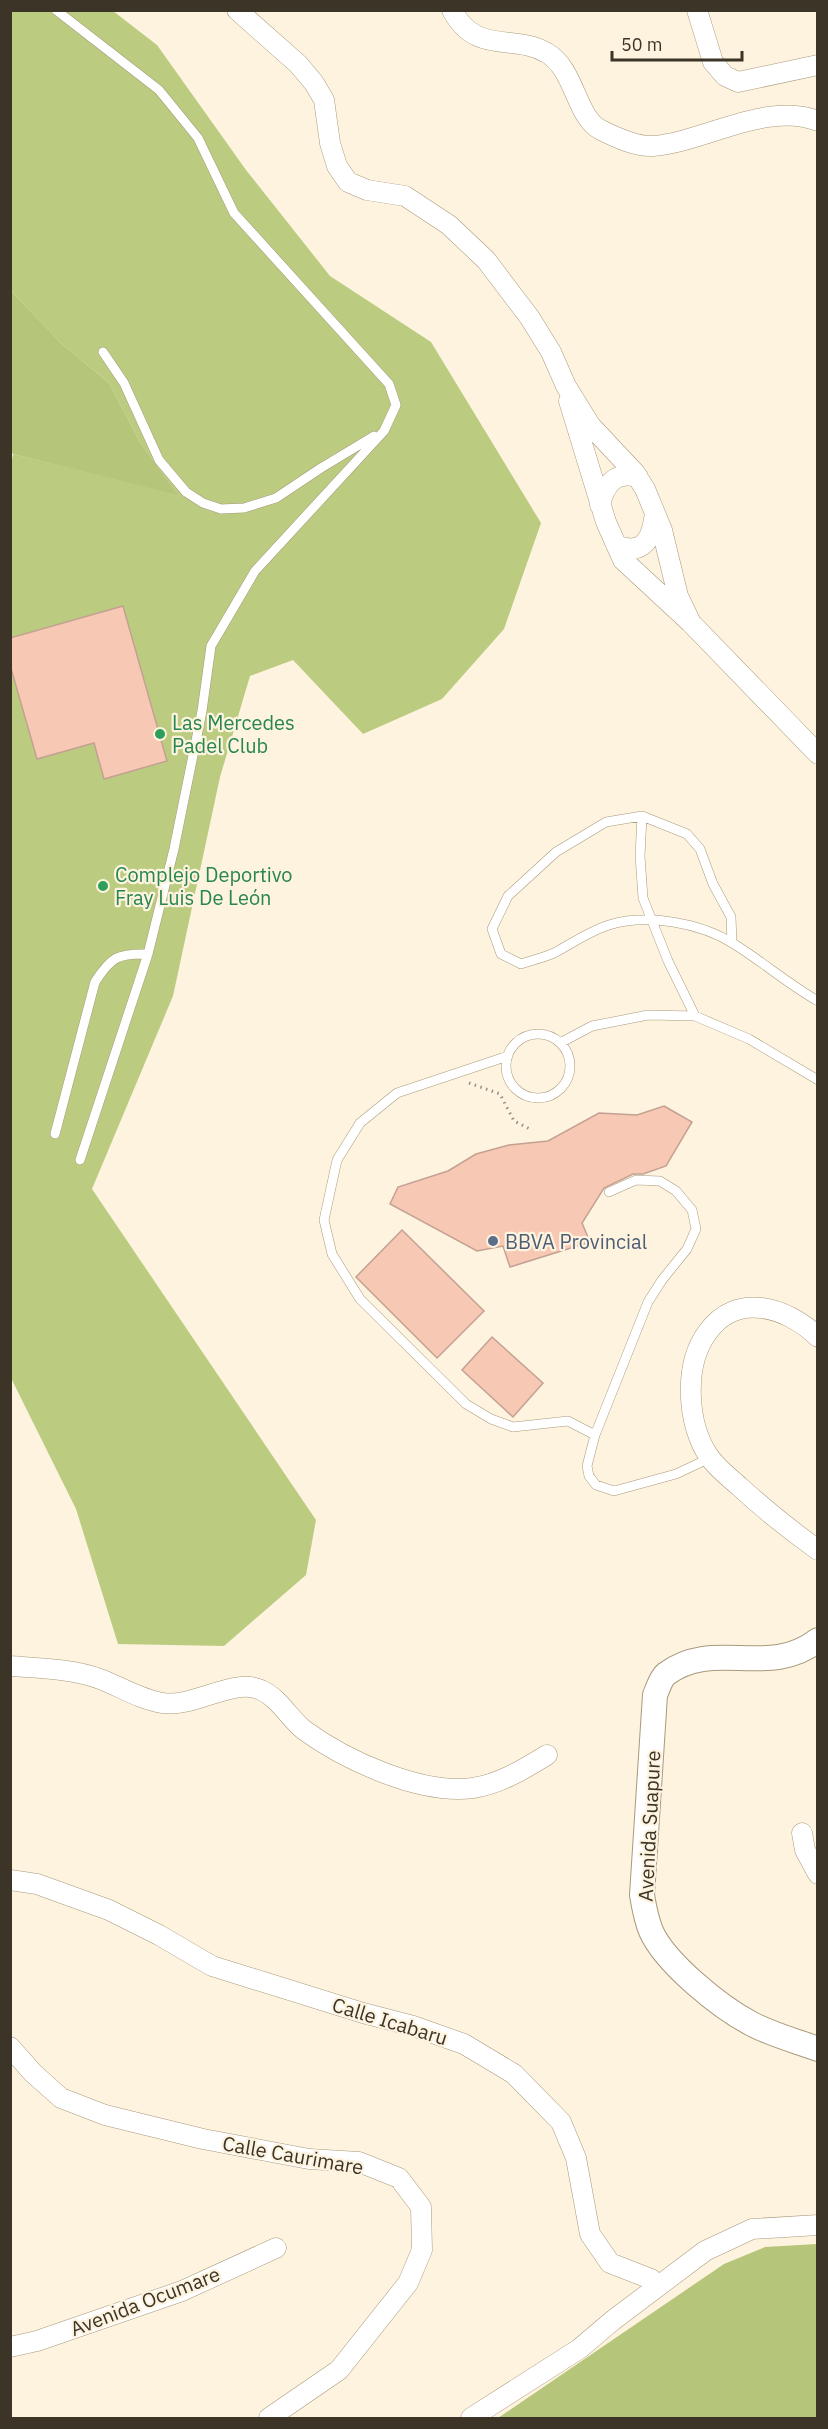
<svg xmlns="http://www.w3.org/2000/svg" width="828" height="2429" font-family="'IBM Plex Sans',sans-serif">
	<rect width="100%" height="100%" fill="#fdf3df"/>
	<path fill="#bbcc81" d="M11 11H113L157 45 246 170 330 276 431 342 541 523 504 629 442 699 363 734 293 660 250 676 220 777 173 996 92 1189 316 1520 306 1575 224 1646 118 1644 76 1509 11 1378 10 471 13 454 177 494 140 442 109 383 63 345 11 291Z"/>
	<path fill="#b5c67a" d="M11 291 63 345 109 383 140 442 178 495 13 454 10 449Z
		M817 2244V2418H498L724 2264 765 2247Z"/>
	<path fill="#f7c8b3" stroke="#c4a192" stroke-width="1.5" d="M123 606 167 761 104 779 94 743 37 759 10 665V638Z
		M664 1106 692 1122 666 1166 643 1174H633L604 1188 582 1223 590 1242 510 1267 503 1246 477 1251 390 1204 398 1187 448 1171 476 1154 509 1145 548 1141 599 1113 637 1115Z
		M402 1230 484 1311 437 1358 356 1277Z
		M492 1337 543 1383 513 1417 462 1370Z"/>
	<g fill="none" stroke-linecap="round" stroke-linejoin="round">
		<defs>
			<path id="service" d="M56 10 159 90 198 138 234 213 389 384 396 405 384 431 255 571 211 646 202 711 174 849 148 954 80 1160
				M103 352 124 383 159 460 186 492 203 503 221 509 244 508 276 498 321 468 374 436
				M642 816 687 834 700 849 713 884 731 917 732 943
				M695 1016 668 961 643 898 640 856 642 816 606 822 556 852 508 896 492 929 501 954 521 964C533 960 546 957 556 952 574 942 590 931 609 925 647 913 701 923 734 944 763 962 788 984 818 1001
				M506 1066a32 32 0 1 1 64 0a32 32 0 1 1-64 0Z
				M560 1043 592 1026 648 1015 695 1016 749 1039 818 1080
				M508 1056 397 1093 360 1123 337 1160 324 1220 332 1254 360 1299 466 1404 491 1419 513 1427 568 1421 595 1435
				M55 1134 95 982C111 957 118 953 148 954
				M609 1192 636 1180 660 1181 676 1191 692 1210 696 1229 687 1249 662 1280 648 1302 595 1435 587 1466 589 1476 596 1485 614 1491 676 1474 710 1458"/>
			<path id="minor" d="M237 10 298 64 314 83 324 100 330 143 337 166 348 182 367 190 405 196 449 225 486 260 530 318 551 352 566 386 590 425 635 473 645 489 662 530 678 596 691 623
				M452 10C476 56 514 33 547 53 575 69 576 118 601 130 615 137 636 147 653 146 705 142 766 101 818 121
				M697 10 713 62 725 76 738 82 818 65
				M569 401 606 522 623 560 691 623 818 754
				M600 505C605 484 615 471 638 477
				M616 545C645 557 652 537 655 513
				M818 1337C787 1307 736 1291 707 1333 683 1366 687 1426 710 1458 718 1469 730 1478 740 1487 765 1510 790 1530 818 1550
				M10 1666C37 1668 75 1669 100 1679 121 1687 141 1700 163 1703 194 1708 234 1677 261 1690 279 1698 289 1718 304 1730 345 1760 420 1795 473 1788 500 1784 524 1769 547 1755
				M802 1833 805 1850 818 1874
				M10 1880 37 1884 109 1910 159 1935 212 1966 363 2013 413 2026 464 2044 514 2074 561 2122 576 2158 590 2234 610 2263 651 2279 658 2285
				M10 2047 33 2073 61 2098 105 2115 203 2139 309 2159 359 2162 399 2178 421 2207 422 2250 408 2283 339 2370 269 2418
				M10 2347 37 2341 182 2291 276 2248
				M471 2418 579 2349 612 2321 705 2251 752 2229 818 2225"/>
			<path id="tertiary" d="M818 1640C768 1679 714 1638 666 1674 661 1678 658 1688 655 1695L642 1895C644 1907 646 1919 651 1931 665 1963 721 2008 752 2024 773 2035 796 2041 818 2049"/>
		</defs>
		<use href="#service" stroke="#a9997b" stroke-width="10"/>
		<use href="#minor" stroke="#a9997b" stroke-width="21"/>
		<use href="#tertiary" stroke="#a9997b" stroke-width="26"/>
		<path stroke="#999181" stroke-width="3" stroke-dasharray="1.5 4.5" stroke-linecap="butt" d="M469 1083 500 1094 514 1121 532 1130"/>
		<use href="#service" stroke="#fff" stroke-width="9"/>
		<use href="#minor" stroke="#fff" stroke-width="20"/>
		<use href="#tertiary" stroke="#fff" stroke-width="24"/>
	</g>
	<g fill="#2e9e5b" stroke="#fdf3df" stroke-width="2">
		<circle cx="160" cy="734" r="6"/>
		<circle cx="103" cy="886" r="6"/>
	</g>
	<circle fill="#5c6f8a" stroke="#fdf3df" stroke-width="2" cx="493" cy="1241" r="6"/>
	<g text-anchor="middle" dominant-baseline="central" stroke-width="4.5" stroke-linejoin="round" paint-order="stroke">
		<g font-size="20" fill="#27864d" stroke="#fdf3df" text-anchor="start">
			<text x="172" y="722">Las Mercedes<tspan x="172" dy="23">Padel Club</tspan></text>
			<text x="115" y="874">Complejo Deportivo<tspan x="115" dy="23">Fray Luis De León</tspan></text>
		</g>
		<g font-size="20" fill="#4e5e75" stroke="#fdf3df" text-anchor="start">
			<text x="505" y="1241">BBVA Provincial</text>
		</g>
		<g font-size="20" fill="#3b3427" stroke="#fdf3df">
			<text transform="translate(649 1826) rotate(-87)">Avenida Suapure</text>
			<text transform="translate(390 2021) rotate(17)">Calle Icabaru</text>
			<text transform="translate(293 2155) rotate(10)">Calle Caurimare</text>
			<text transform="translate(145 2301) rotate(-21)">Avenida Ocumare</text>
		</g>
	</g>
	<rect width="828" height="2429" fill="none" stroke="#3b3427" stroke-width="24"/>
	<path d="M612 51v9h130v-9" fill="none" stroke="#3b3427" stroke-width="3"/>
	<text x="621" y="51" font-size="18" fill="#3b3427" stroke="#fdf3df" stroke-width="4.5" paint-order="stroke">50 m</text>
</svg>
